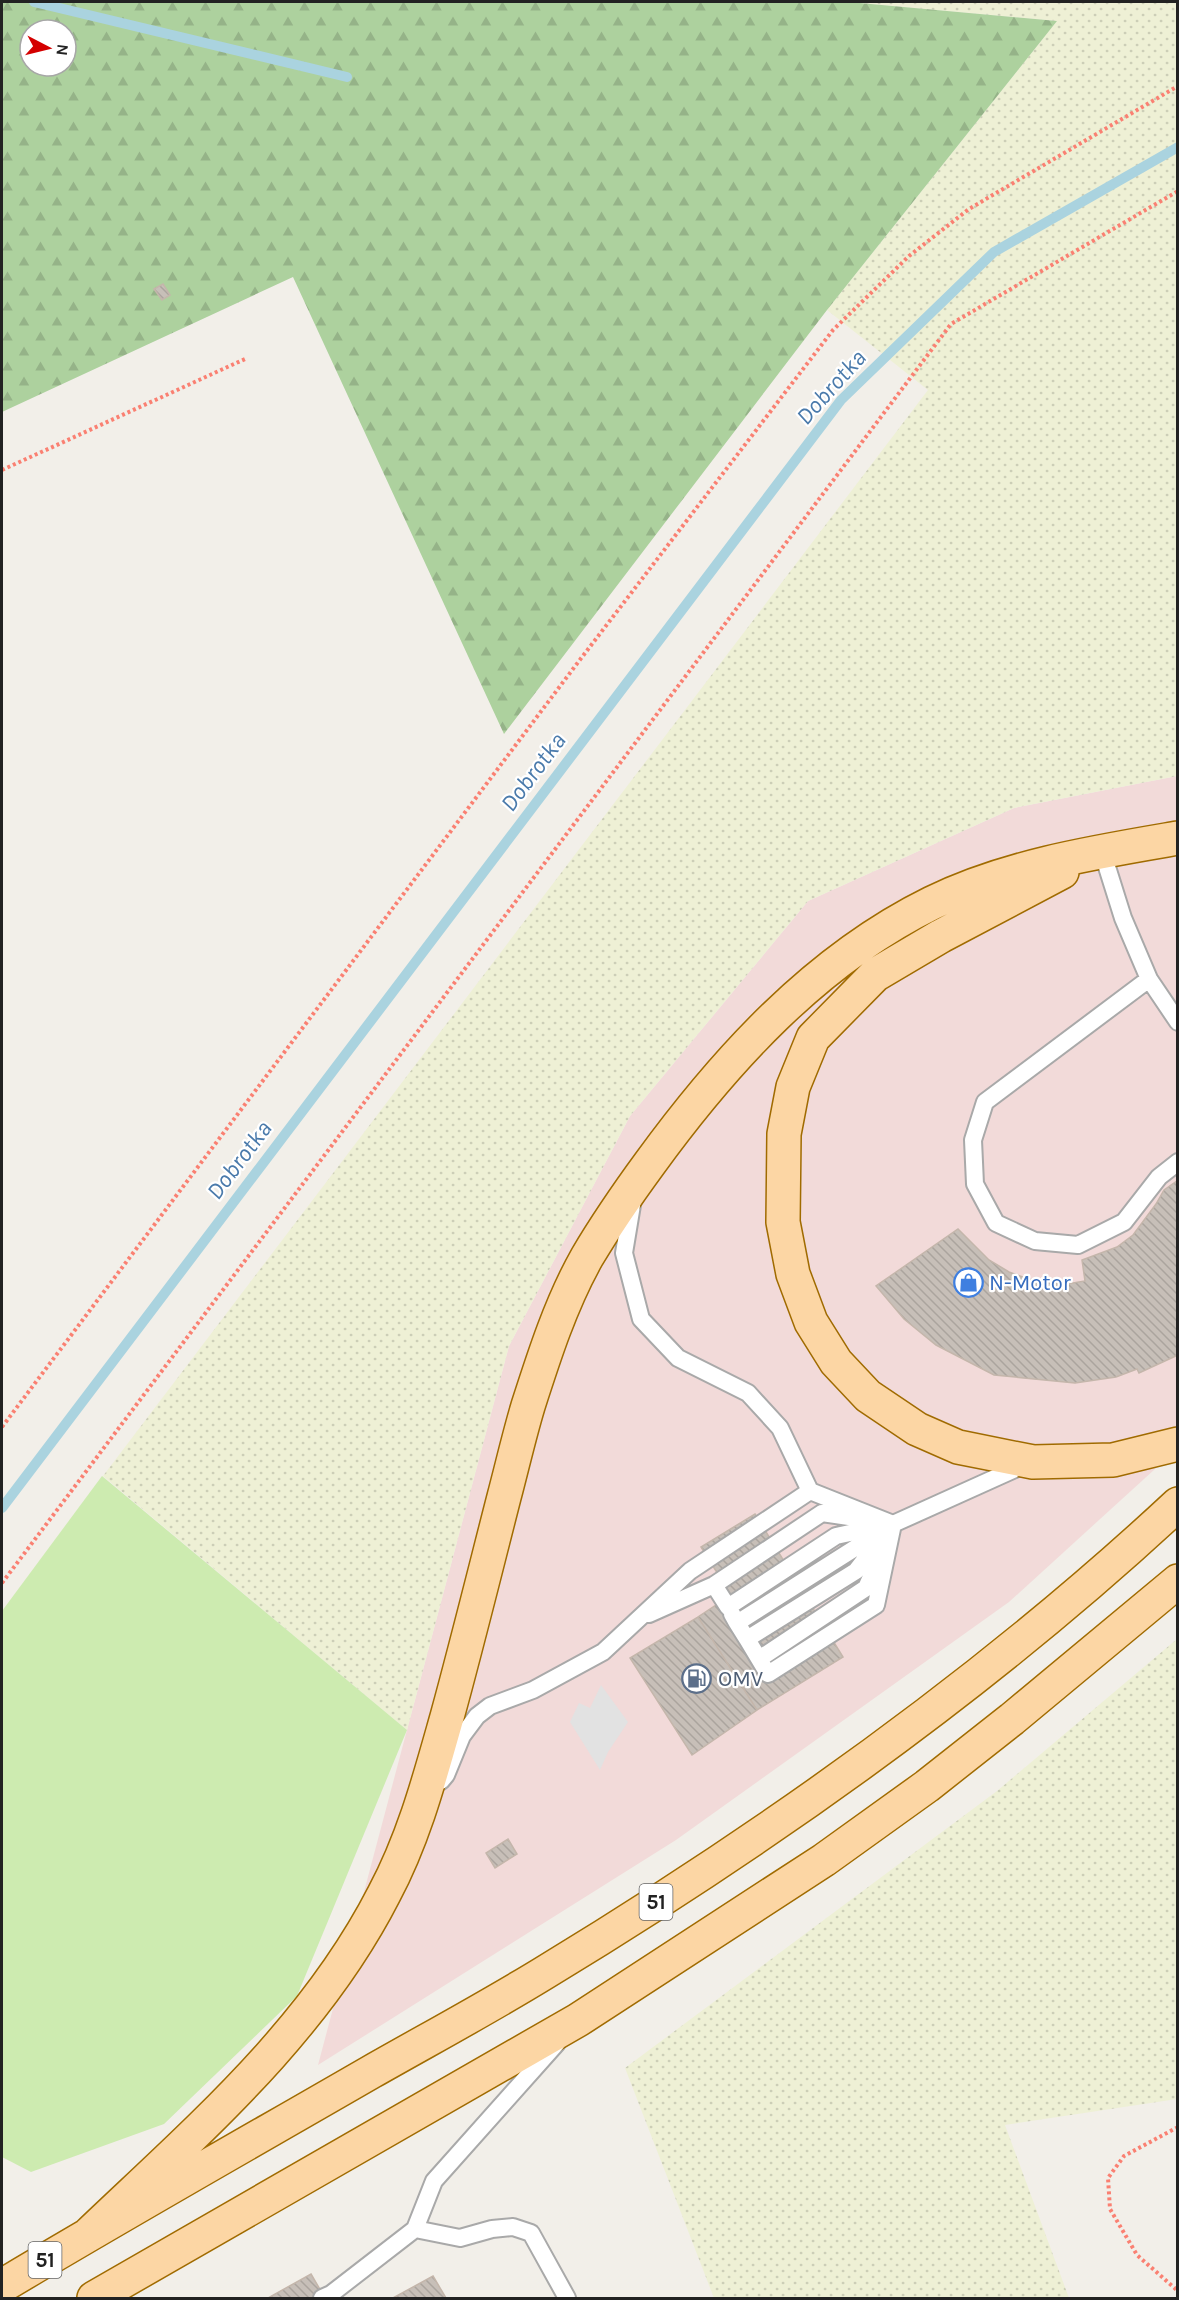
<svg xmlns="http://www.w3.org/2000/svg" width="1179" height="2300" font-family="Karla,sans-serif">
	<defs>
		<pattern id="farmland-dots" width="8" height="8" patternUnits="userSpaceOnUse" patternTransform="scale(1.5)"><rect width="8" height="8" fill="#eef0d5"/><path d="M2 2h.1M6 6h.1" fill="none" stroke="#ccceb7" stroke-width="1.8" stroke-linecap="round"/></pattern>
		<pattern id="forest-firs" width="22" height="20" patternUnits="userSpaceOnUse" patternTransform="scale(1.5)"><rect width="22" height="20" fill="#add19e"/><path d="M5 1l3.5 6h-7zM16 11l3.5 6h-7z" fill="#95b388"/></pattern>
		<pattern id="building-back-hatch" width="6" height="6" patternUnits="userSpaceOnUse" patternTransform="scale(1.5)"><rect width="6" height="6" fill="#c7bfb8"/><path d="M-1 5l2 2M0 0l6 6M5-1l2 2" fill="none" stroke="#aba49e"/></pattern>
	</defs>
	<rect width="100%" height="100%" fill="#f2efe9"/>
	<path fill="#f2dad9" d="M1177 776V1449L1009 1602 676 1840 318 2065 509 1346 630 1116 808 901 1014 808Z"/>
	<path fill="url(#farmland-dots)" d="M849 2H1177V776L1014 808 808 901 630 1116 509 1346 407 1730 103 1476 928 390 827 310 1057 21Z
		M1177 1639V2099L1005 2125 1069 2298H714L625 2068 997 1791Z"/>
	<path fill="#cdebb0" d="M102 1476 407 1730 297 1996 164 2124 31 2172 2 2157V1611Z"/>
	<path fill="url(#forest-firs)" fill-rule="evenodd" d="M2 2H849L1057 21 827 310 504 734 293 277 2 412ZM30 30H66V66H30Z"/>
	<path fill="#e2e2e2" d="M601 1685 628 1722 608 1752 600 1770 570 1722 579 1703 590 1708Z"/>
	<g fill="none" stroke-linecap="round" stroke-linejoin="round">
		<path stroke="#aad3df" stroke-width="10" d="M34 2 347 77
			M2 1508 841 400 994 252 1178 147"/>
	</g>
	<path fill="url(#building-back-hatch)" stroke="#c4b6ab" stroke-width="1.5" d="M163 284 170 295 162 300 154 289Z
		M1177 1181 1178 1355 1139 1373 1137 1369 1116 1377 1075 1383 994 1375 936 1345 904 1319 876 1286 958 1229 989 1260 1009 1272 1028 1279 1067 1284 1085 1281 1082 1260 1117 1247 1133 1235 1156 1204 1164 1190Z
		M755 1514 843 1657 757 1710 698 1617 731 1595 701 1547Z
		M698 1617 757 1710 692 1755 630 1658Z
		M508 1839 517 1854 495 1868 486 1853Z
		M311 2274 325 2298H268Z
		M433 2276 446 2298H393Z"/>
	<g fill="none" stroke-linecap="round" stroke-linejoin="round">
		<defs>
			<path id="service" d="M1102 851 1123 918 1149 979 1178 1022
				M1149 979 985 1102 973 1140 975 1184 996 1223 1035 1241 1078 1245 1124 1222 1159 1177 1178 1162
				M633 1199 624 1253 641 1319 678 1358 748 1393 780 1428 810 1491
				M714 1585 728 1607 836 1536 892 1524
				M649 1614 714 1585 822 1513 862 1519
				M732 1614 737 1623 882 1531
				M737 1623 747 1639 856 1571 890 1527
				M747 1639 759 1659 866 1588 878 1561
				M759 1659 768 1674 876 1605 893 1524
				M441 1781 446 1775 462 1736 477 1716 490 1706 533 1690 603 1652 690 1571 810 1491 893 1524 1026 1464
				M415 2229 460 2238 492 2229 513 2227 531 2233 567 2298
				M322 2298 331 2294 415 2229 434 2181 557 2043"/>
			<path id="primary" d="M1062 872 941 936 875 975 813 1038 793 1087 784 1134 783 1222 793 1274 811 1322 836 1362 868 1396 917 1429 958 1447 1033 1462 1113 1460 1178 1444
				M89 2234C198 2130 314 2031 384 1894 414 1838 430 1777 447 1717 467 1644 485 1571 504 1497 512 1467 519 1436 528 1406 544 1356 561 1303 587 1257 606 1225 628 1193 650 1163 725 1060 816 960 932 903 1007 866 1096 852 1178 838
				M2 2286C124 2213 248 2143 371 2072 429 2039 487 2008 544 1973 768 1837 986 1683 1178 1504
				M94 2298 578 2020 824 1860 927 1786 1012 1719 1178 1581"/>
		</defs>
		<use href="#service" stroke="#a9a9a9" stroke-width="20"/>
		<use href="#primary" stroke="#a06b00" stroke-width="36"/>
		<path stroke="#fa8072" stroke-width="4" stroke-dasharray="3 3" stroke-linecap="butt" d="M2 470 245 359
			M2 1427 579 661 833 330 909 256 969 209 1178 86
			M2 1583 951 324 1178 191
			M1178 2127 1124 2156 1108 2178 1110 2209 1137 2255 1178 2291"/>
		<use href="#service" stroke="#fff" stroke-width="16"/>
		<use href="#primary" stroke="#fcd6a4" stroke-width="33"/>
	</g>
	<defs>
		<symbol id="shop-ring" viewBox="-11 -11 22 22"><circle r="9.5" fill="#fff" stroke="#3f7fe0" stroke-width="1.5"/><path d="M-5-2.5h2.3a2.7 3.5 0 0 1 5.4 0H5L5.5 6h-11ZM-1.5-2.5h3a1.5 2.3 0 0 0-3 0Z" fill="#3f7fe0"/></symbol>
		<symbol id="fuel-ring" viewBox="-11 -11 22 22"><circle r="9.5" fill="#fff" stroke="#5c6f8a" stroke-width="1.5"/><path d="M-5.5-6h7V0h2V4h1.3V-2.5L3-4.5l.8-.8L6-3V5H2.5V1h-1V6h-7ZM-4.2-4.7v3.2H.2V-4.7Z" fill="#5c6f8a"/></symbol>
	</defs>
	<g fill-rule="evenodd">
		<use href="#shop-ring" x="952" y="1266" width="33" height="33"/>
		<use href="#fuel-ring" x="680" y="1662" width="33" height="33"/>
	</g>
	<g text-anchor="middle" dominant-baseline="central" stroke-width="4.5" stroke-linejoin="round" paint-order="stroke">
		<g fill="#fff" stroke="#646464" stroke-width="1.5">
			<rect x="639.5" y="1884" width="33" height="36" rx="4.5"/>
			<rect x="28.5" y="2242" width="33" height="36" rx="4.5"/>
		</g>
		<g font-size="21" font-weight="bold" fill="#222">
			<text x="656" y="1902">51</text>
			<text x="45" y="2260">51</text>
		</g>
		<g font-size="22" fill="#366cbe" stroke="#fff" text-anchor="start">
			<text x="989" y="1283">N-Motor</text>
		</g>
		<g font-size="22" fill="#4e5e75" stroke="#fff" text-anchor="start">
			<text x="718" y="1679">OMV</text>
		</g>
		<g font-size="24" font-style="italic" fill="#4a7aab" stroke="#fff">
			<text transform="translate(831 387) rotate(-48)">Dobrotka</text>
			<text transform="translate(533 772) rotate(-53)">Dobrotka</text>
			<text transform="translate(239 1160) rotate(-53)">Dobrotka</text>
		</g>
	</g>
	<rect width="1179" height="2300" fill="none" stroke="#222222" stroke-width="6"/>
	<g transform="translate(48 48) rotate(97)"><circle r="28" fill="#ffffff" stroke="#a7a7a7" stroke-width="1.5"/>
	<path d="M0-4.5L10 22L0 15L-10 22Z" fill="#d40000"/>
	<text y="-9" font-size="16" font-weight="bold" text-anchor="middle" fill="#222222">N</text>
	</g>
</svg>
